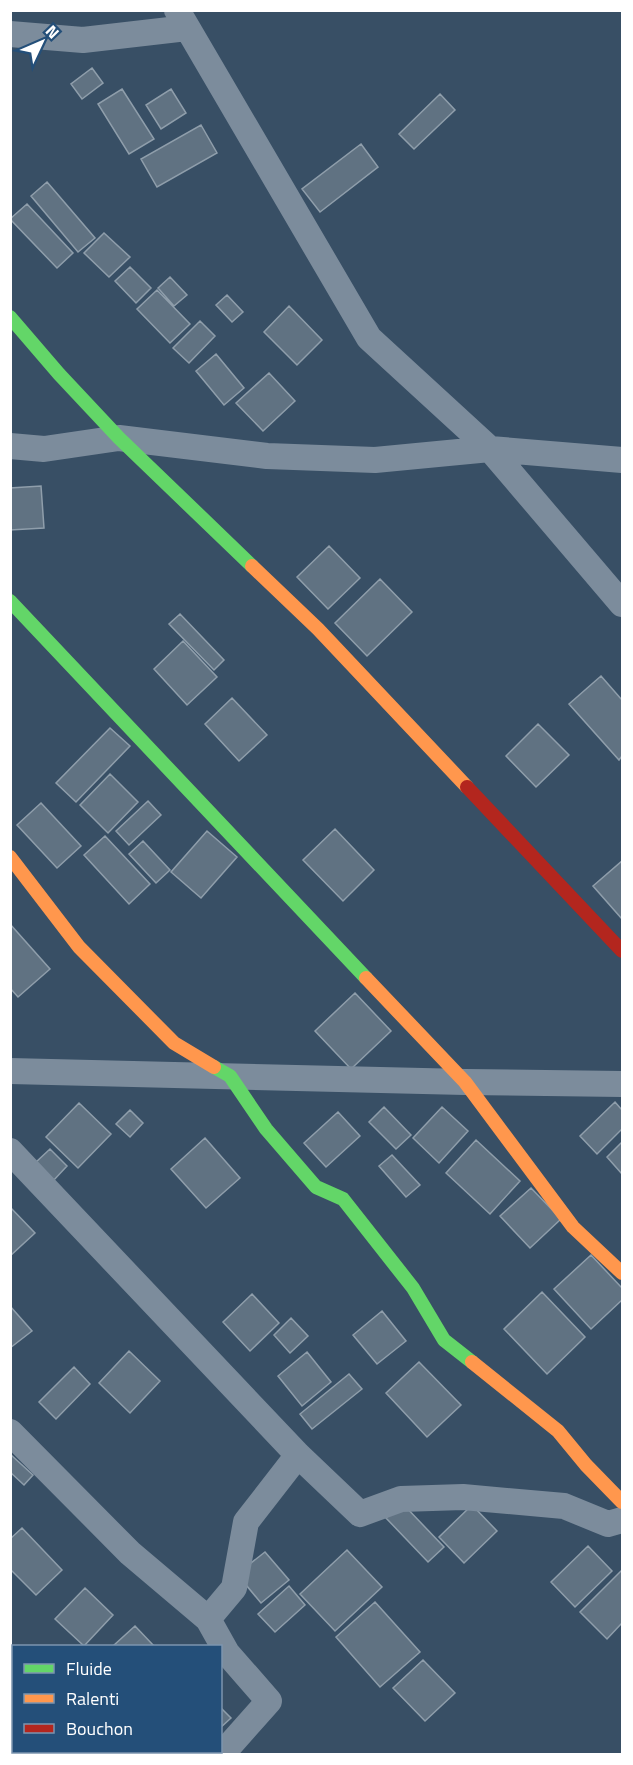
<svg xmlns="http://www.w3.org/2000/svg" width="633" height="1765" font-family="'Titillium Web',sans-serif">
	<rect width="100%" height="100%" fill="#384f65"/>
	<path fill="#607282" stroke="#8f9eab" stroke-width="1.5" d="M92 68 103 83 82 99 71 84Z
		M122 89 154 139 129 154 98 104Z
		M171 89 186 113 161 129 146 105Z
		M440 94 455 110 414 149 399 134Z
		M201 125 217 153 157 187 141 159Z
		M361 144 378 167 320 212 302 189Z
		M47 182 95 238 78 252 31 196Z
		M27 204 73 253 57 268 10 219Z
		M104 233 130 257 109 277 84 253Z
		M130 267 151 288 136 303 115 281Z
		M170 277 187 295 174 306 158 288Z
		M157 290 190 324 170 343 137 309Z
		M227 295 243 312 232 322 216 305Z
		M289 306 322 340 297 365 264 332Z
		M200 321 215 336 189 363 173 348Z
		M216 354 244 388 224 405 196 371Z
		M269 373 295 401 263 431 236 403Z
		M41 486 44 528 10 530V488Z
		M329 546 360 578 328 609 297 577Z
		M380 579 412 612 367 656 335 623Z
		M180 614 224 660 214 670 169 624Z
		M183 641 217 677 187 705 154 669Z
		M601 676 622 700V756L619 760 569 704Z
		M232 698 267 735 239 761 205 724Z
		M538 724 569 755 536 787 506 756Z
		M110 728 130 746 76 802 56 783Z
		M110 774 138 802 108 833 80 805Z
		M148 801 161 815 129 845 116 831Z
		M41 803 81 846 57 868 17 825Z
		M335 829 374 870 343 901 303 860Z
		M207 831 237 857 201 898 171 872Z
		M105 836 150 884 129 904 84 855Z
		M143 841 170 870 156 883 129 854Z
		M622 861V919L593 886Z
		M10 924 50 969 18 997 10 988Z
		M355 993 391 1031 351 1069 315 1031Z
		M615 1102 622 1110V1129L597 1154 580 1136Z
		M79 1103 111 1134 78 1168 46 1137Z
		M384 1107 411 1135 396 1149 369 1122Z
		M442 1107 468 1131 439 1163 413 1138Z
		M130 1110 143 1123 130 1137 116 1124Z
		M338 1112 360 1136 326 1167 304 1143Z
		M205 1138 240 1178 206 1208 171 1169Z
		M476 1140 520 1181 490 1214 446 1173Z
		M622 1142V1174L607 1157Z
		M50 1149 67 1166 53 1181 35 1163Z
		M392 1155 420 1185 406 1197 379 1166Z
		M531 1188 561 1219 530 1248 500 1216Z
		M10 1207 35 1233 10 1256Z
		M591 1255 622 1288V1300L591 1329 554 1289Z
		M542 1292 585 1337 547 1374 504 1329Z
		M252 1294 279 1323 250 1351 223 1322Z
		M10 1306 32 1331 10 1348Z
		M382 1311 406 1341 377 1364 353 1335Z
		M291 1318 308 1336 290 1353 274 1335Z
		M129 1351 160 1381 130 1413 99 1383Z
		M307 1352 331 1382 302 1406 278 1376Z
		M419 1362 461 1405 427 1437 386 1393Z
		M74 1367 90 1384 56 1419 39 1402Z
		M349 1374 362 1389 312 1429 300 1414Z
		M10 1454 33 1475 24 1485 10 1472Z
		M402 1503 444 1547 428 1562 386 1518Z
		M472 1505 497 1531 464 1563 439 1537Z
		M22 1528 62 1570 36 1595 10 1569V1539Z
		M588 1546 612 1571 575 1607 551 1582Z
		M347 1550 382 1587 335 1631 300 1594Z
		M265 1552 289 1580 261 1603 237 1574Z
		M622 1570V1623L607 1639 580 1612Z
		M289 1586 305 1605 275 1632 258 1614Z
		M85 1588 113 1615 84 1646 55 1619Z
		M375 1602 420 1652 380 1687 336 1637Z
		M135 1626 154 1646H113Z
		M423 1660 455 1693 425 1721 393 1688Z
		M220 1707 231 1718 220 1728Z
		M104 1752H151L148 1754H107Z"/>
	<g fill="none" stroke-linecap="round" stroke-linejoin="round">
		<path stroke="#7c8c9c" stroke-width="26" d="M177 10 369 338 490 449 622 604
			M10 34 83 40 187 28
			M10 446 44 449 119 438 267 456 375 460 490 449 622 460
			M10 1071 465 1082 622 1084
			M10 1151 298 1455 360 1514 401 1499 463 1497 564 1506 608 1524 622 1520
			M10 1432 130 1553 208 1619
			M222 1754 269 1701 227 1653 208 1619 234 1588 246 1522 298 1455"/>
		<path stroke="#63d668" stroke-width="14" d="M10 317 59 374 119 438 252 566
			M10 601 366 978
			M214 1067 230 1076 266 1129 316 1187 343 1199 413 1288 444 1340 472 1362"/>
		<path stroke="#ff974d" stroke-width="14" d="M252 566 318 629 467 787
			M10 857 79 947 174 1043 214 1067
			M366 978 465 1082 573 1227 622 1273
			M472 1362 558 1431 586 1465 622 1502"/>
		<path stroke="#b3261e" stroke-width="14" d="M467 787 622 951"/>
	</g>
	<rect width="633" height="1765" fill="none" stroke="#ffffff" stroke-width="24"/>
	<rect x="12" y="1645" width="210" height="108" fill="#244f79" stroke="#7c95af" stroke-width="1.5"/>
	<rect x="24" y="1664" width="30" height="9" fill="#63d668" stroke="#7c95af" stroke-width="1.5"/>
	<text x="66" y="1675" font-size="18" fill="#ffffff">Fluide</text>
	<rect x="24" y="1694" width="30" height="9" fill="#ff974d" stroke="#7c95af" stroke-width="1.5"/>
	<text x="66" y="1705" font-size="18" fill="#ffffff">Ralenti</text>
	<rect x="24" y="1724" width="30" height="9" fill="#b3261e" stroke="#7c95af" stroke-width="1.5"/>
	<text x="66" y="1735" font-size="18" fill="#ffffff">Bouchon</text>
	<g transform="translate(42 42) rotate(46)" stroke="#244f79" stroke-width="4.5" paint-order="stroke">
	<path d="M0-4.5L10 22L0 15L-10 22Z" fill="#ffffff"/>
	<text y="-9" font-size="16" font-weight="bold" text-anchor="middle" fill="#ffffff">N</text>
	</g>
</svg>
